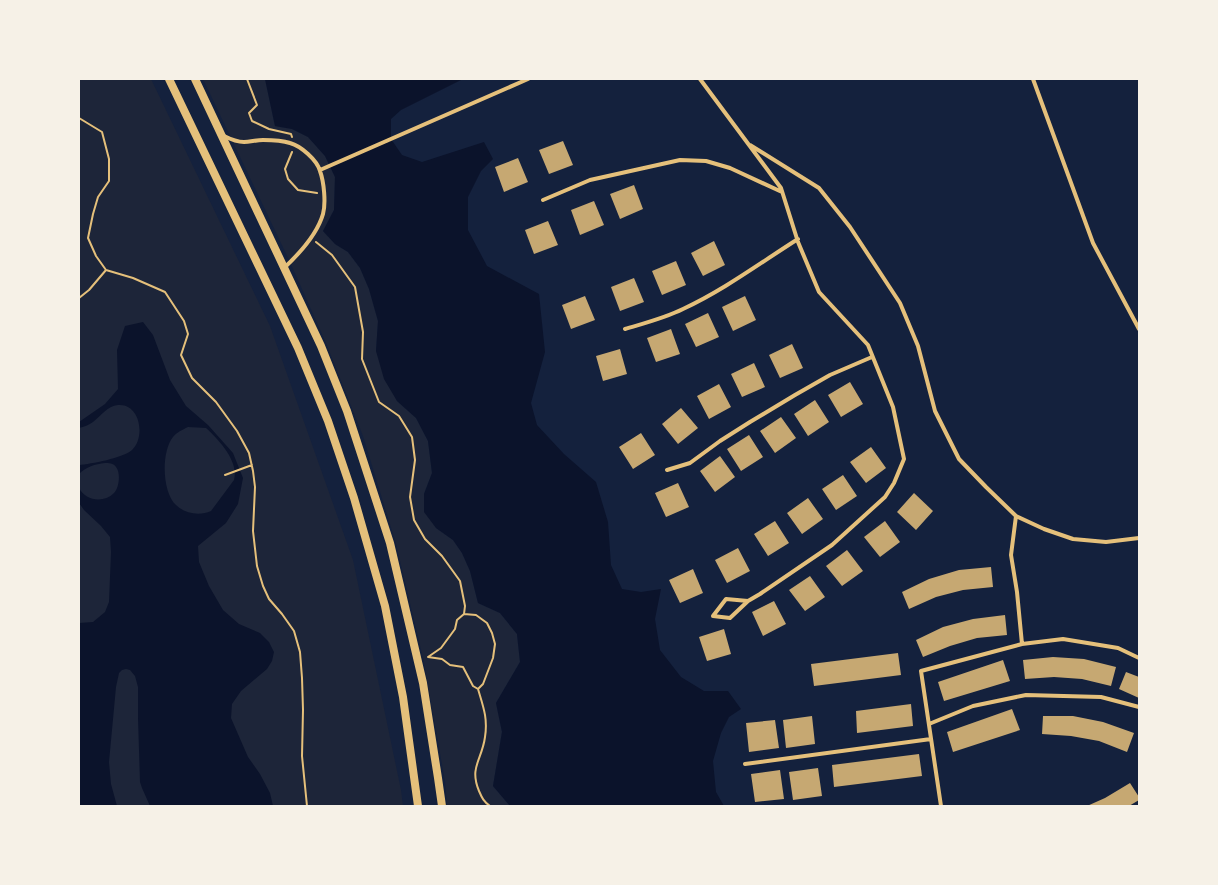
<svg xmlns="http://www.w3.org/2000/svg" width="1218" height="885" font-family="Mulish,sans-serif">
	<rect width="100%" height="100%" fill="#14213d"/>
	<path fill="#1d2539" d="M79 79H151L270 326 353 560 401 790 403 806H79Z
		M203 79H265L275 126 292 129 308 137 325 156 335 177 334 210 323 231 335 244 348 252 360 268 369 289 378 321 376 351 397 401 416 418 428 441 432 473 424 494 436 528 453 540 462 553 470 571 478 603 500 613 517 634 520 662 496 703 502 732 493 786 510 806H447L445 781 423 658 396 544 363 436 326 343 290 262Z"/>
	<path fill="#0b132b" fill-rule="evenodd" d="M265 79H463L401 110 391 119V139L402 155 422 162 484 142 493 159 481 171 468 197V230L487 266 539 294 545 352 531 403 537 425 564 454 596 482 608 522 611 565 622 589 641 592 661 589 655 619 660 650 681 677 704 691H728L741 709 729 717 721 733 713 761 716 792 724 806H510L493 786 502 732 496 703 520 662 517 634 500 613 478 603 470 571 462 553 453 540 436 528 424 512V494L432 473 428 441 416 418 397 401 384 379 376 351 378 321 369 289 360 268 348 252 335 244 323 231 334 210 335 177 325 156 308 137 292 129 275 126Z
		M143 322 153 335 170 380 186 406 208 425 233 453 243 478 238 504 226 523 198 546 199 562 209 586 223 610 239 624 260 633 269 642 274 652 272 661 267 669 241 691 232 704 231 718 248 757 260 774 270 793 273 806H150L142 788 140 782 138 718V687L135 676 130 670 126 669 122 670 119 673 116 687 109 762 111 784 117 806H79V623L93 622 105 612 109 602 111 552 110 537 101 526 84 510 79 503V488C85 500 103 504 114 493 119 488 121 473 116 467 114 463 108 463 105 463 95 464 86 467 79 474V465C91 464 123 458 132 450 146 437 140 403 118 405 107 406 101 416 93 422 89 425 84 427 79 428V422L105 404 118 389 117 350 125 326ZM188 427 206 428C219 440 239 461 234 480L211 511C200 516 185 514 176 505 162 492 161 452 173 437 177 432 182 430 188 427Z"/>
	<path fill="#c6a872" d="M563 141 573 165 549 174 539 150Z
		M518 158 528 182 504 192 495 167Z
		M634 185 643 209 620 219 610 194Z
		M594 201 604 225 580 235 571 210Z
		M548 221 558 245 534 254 525 230Z
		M714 241 725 265 703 276 691 253Z
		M676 261 686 285 662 295 652 271Z
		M634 278 644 302 620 311 611 287Z
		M585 296 595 320 571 329 562 305Z
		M745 296 756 320 733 331 722 307Z
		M708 313 719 337 696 347 685 324Z
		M671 329 680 354 656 362 647 338Z
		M792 344 803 368 780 378 769 355Z
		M620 349 627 374 603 381 596 356Z
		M754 363 765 387 742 397 731 374Z
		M850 382 863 404 841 417 828 395Z
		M719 384 731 407 709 419 697 396Z
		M815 400 829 422 808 436 794 414Z
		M681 408 698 428 678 444 662 424Z
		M781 417 796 438 775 453 760 431Z
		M641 433 655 455 633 469 619 447Z
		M749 435 763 457 741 471 727 449Z
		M871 447 886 468 866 483 850 462Z
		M720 456 735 477 715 492 700 471Z
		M843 475 857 496 836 510 822 489Z
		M678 483 689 507 666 517 655 493Z
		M914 493 933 511 916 530 897 512Z
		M808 498 823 519 802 534 787 513Z
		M775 521 789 543 768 556 754 534Z
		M885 521 900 542 880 557 864 537Z
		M738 548 750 571 727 583 715 560Z
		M847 550 863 571 842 586 826 566Z
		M991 567 993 587 963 590 936 597 909 609 902 592 929 579 959 570Z
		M693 569 703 593 680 603 669 580Z
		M810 576 825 597 805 611 789 590Z
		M774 601 786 624 763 636 752 612Z
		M1005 615 1007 635 977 638 950 646 923 657 916 640 943 627 973 619Z
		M724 629 731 654 707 661 699 637Z
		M898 653 901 675 814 686 811 664Z
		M1053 657 1084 659 1116 667 1111 686 1082 679 1054 677 1025 679 1023 660Z
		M1003 660 1010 681 944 701 938 682Z
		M1126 672 1139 677V698L1119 689Z
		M911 704 913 726 857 733 856 711Z
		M1012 709 1020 730 953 752 947 732Z
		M812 716 815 744 786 748 783 720Z
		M1043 716H1073L1103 722 1134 733 1127 752 1099 741 1071 736 1042 734Z
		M775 720 779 748 749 752 746 723Z
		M919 754 922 776 834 787 832 765Z
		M818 768 822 796 793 800 789 772Z
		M780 770 784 799 755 802 751 774Z
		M1130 783 1139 797V800L1129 806H1087L1105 798Z"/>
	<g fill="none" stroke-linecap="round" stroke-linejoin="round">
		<path stroke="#e5c07b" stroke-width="2" d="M247 79 257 105 249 113 252 121 269 129 291 134 292 137
			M79 118 102 132 109 159V181L98 197 93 214 88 238 96 256 106 270 133 278 165 292 184 321 188 334 181 355 192 378 216 402 237 431 249 453 253 471 255 487 253 531 257 566 263 586 269 599 282 614 294 631 300 652 302 678 303 710 302 756 307 806
			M292 152 285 169 288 179 298 190 317 193
			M316 242 332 255 355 287 363 332 362 359 379 402 399 416 412 437 415 460 410 497 414 520 425 539 442 556 460 581 465 606 464 614
			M79 298 89 290 106 270
			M225 475 252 465
			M464 614 476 615 487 623 492 633 495 644 493 658 483 684 478 689 473 686 463 667 450 665 442 659 428 657 441 648 455 629 457 620Z
			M478 689C483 706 488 718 485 737 482 760 469 767 479 791 482 798 484 802 490 806"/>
		<path stroke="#e5c07b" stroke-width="4" d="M700 79 781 188 798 242 819 292 868 345 893 407 904 459 894 483 885 497 832 545 760 594 748 601 730 618 713 616 726 599 748 601
			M1033 79 1093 243 1139 329
			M224 136C230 139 237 142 244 142 250 142 256 140 263 140 272 140 281 140 290 143 301 146 317 160 320 171 324 182 326 203 323 214 317 235 299 254 284 268
			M750 145 819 188 850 227 900 303 918 346 935 411 959 459 986 487 1016 516 1044 529 1073 539 1106 542 1139 538
			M320 170 528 79
			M543 200 590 180 680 160 706 161 730 168 782 192
			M625 329C645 323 665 318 683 309 724 290 760 263 798 239
			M667 470 690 463 720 441 750 422 795 395 830 375 872 357
			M1022 644 1063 639 1118 648 1139 658
			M929 724 973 706 1026 695 1101 697 1139 707
			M745 764 931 739
			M941 806 921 671 1022 644 1017 592 1011 555 1016 516"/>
		<path stroke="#e5c07b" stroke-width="8" d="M169 79 298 348 328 421 354 498 385 606 403 697 418 806
			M195 79 321 346 347 411 390 543 423 683 438 778 442 806"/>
	</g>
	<rect width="1218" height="885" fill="none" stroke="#f6f1e7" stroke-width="160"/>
</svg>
